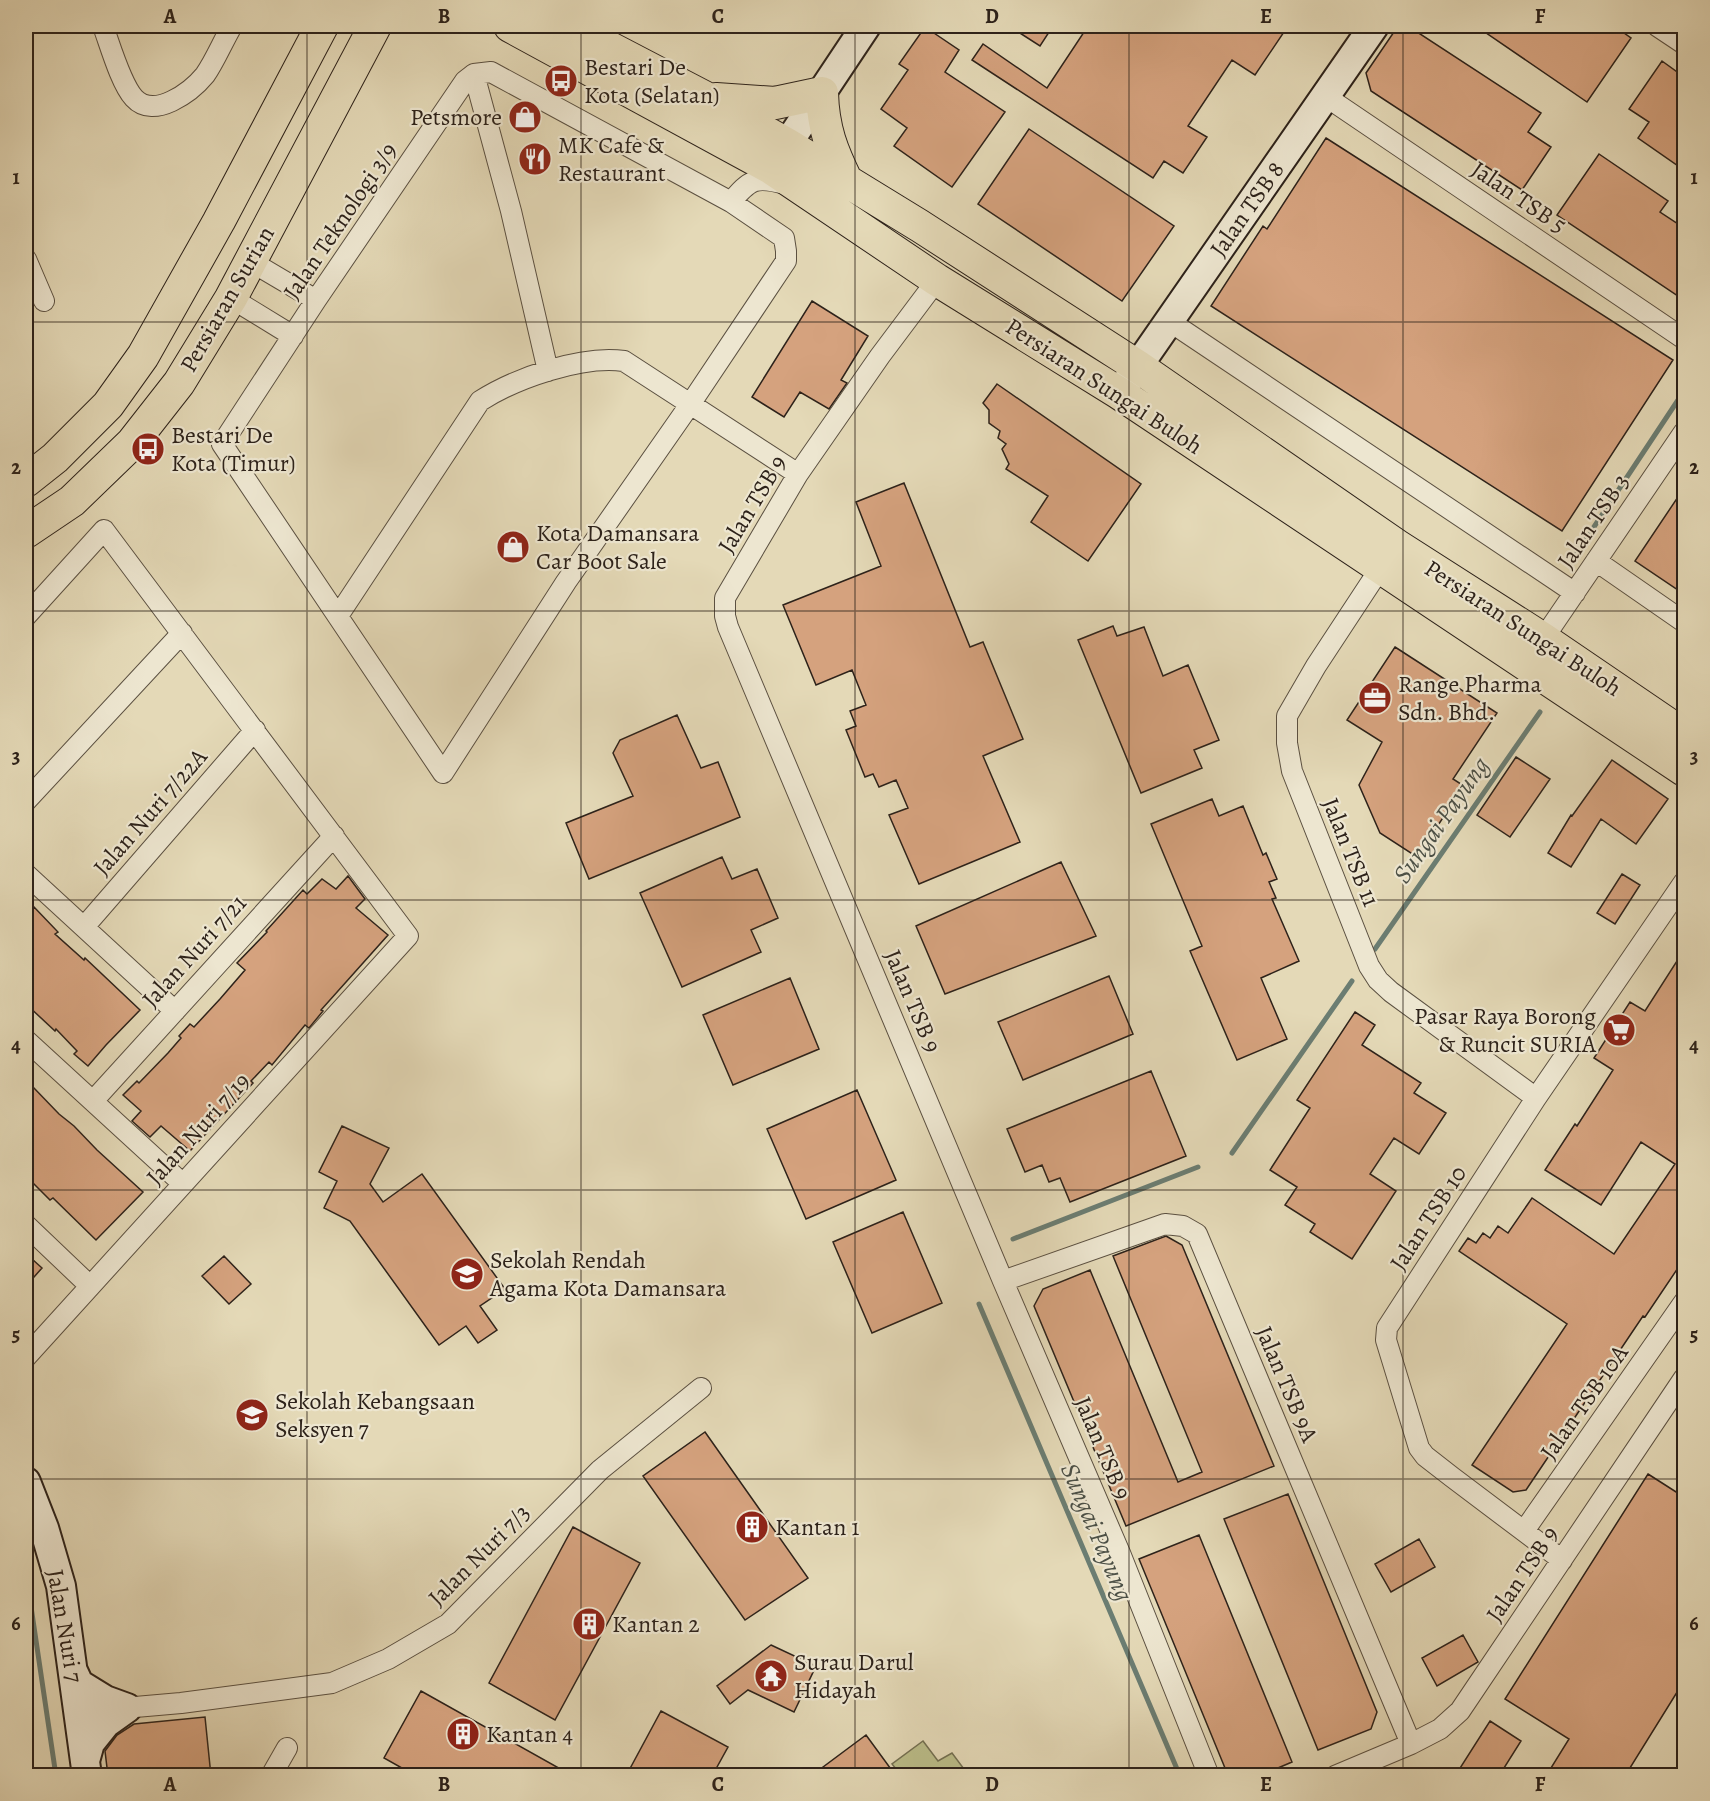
<svg xmlns="http://www.w3.org/2000/svg" width="1710" height="1801" font-family="Alegreya,serif">
	<rect width="100%" height="100%" fill="#e4d9b7"/>
	<filter id="stains"><feTurbulence type="fractalNoise" baseFrequency=".00333" numOctaves="4"/><feColorMatrix values="0 0 0 0 .2 0 0 0 0 .09 0 0 0 0 .02 0 0 0 .5 -.17"/></filter>
	<radialGradient id="worn" r=".72"><stop offset=".6" stop-color="#630" stop-opacity="0"/><stop offset="1" stop-color="#630" stop-opacity=".3"/></radialGradient>
	<path fill="#bbbd89" stroke="#747052" stroke-width="1.5" d="M923 1741 938 1761 952 1753 967 1773 963 1776 901 1775 892 1764Z"/>
	<g fill="none" stroke-linecap="round" stroke-linejoin="round">
		<path stroke="#6b7d72" stroke-width="5" d="M1576 554 1684 391
			M1375 949 1540 712
			M1232 1153 1352 981
			M1013 1239 1198 1167
			M979 1304 1180 1776
			M26 1583 29 1593 56 1776"/>
	</g>
	<path fill="#d5a27e" stroke="#2d221a" stroke-width="1.5" d="M1009 26H1053L1040 46Z
		M1088 26H1288L1255 75 1232 60 1188 126 1207 137 1183 173 1164 161 1153 178 972 60 983 44 1047 88Z
		M1398 26H1408L1541 113 1528 132 1551 147 1522 190 1371 91 1366 73Z
		M1476 26H1614L1631 38 1587 102Z
		M925 27 959 50 945 72 1005 112 952 187 894 146 907 128 881 109 908 70 899 64Z
		M1662 61 1684 77V170L1638 138 1649 122 1629 109Z
		M1029 129 1174 226 1122 301 978 204Z
		M1326 138 1673 360 1562 531 1211 306 1263 226 1267 229Z
		M1599 154 1668 201 1660 212 1684 228V300L1557 215Z
		M812 301 868 336 841 380 847 383 829 409 800 392 784 417 752 397Z
		M997 384 1141 484 1088 561 1031 522 1048 496 1006 469 1009 464 1002 449 1006 444 998 438 1000 431 989 423V410L983 403Z
		M904 483 970 647 983 642 1023 739 983 756 1020 842 919 884 889 815 908 808 896 780 879 787 873 774 865 777 846 730 856 726 850 711 866 705 852 670 816 685 783 605 881 566 856 502Z
		M1684 488V594L1635 561Z
		M1113 626 1117 636 1144 627 1163 676 1188 665 1219 740 1194 750 1202 768 1141 793 1078 640Z
		M1395 647 1497 713 1453 779 1464 786 1417 857 1380 833 1359 785 1382 742 1347 720Z
		M677 715 701 768 718 762 740 817 589 879 566 823 633 796 613 753 620 740Z
		M1516 757 1550 779 1510 837 1477 815Z
		M1612 760 1668 799 1636 844 1601 819 1571 867 1548 853 1571 815 1572 816Z
		M1212 799 1219 816 1243 806 1263 855 1266 853 1277 879 1269 882 1276 898 1272 899 1299 961 1261 978 1287 1039 1237 1060 1190 951 1202 946 1151 824Z
		M722 857 732 879 757 869 778 918 751 930 761 952 682 987 640 893Z
		M1061 862 1096 936 945 994 916 926Z
		M1622 874 1640 885 1615 924 1597 913Z
		M348 876 365 899 356 908 388 935 321 1010 323 1011 309 1028 305 1025 272 1065 269 1062 251 1081 253 1083 190 1151 161 1126 150 1137 132 1121 141 1111 123 1095 137 1081 139 1083 168 1053 181 1038 179 1036 190 1024 194 1027 220 999 245 970 237 963 267 932 266 931 303 890 307 894 322 879 336 889Z
		M34 907 58 932 55 934 84 960 85 958 140 1010 106 1045 88 1066 74 1054 77 1051 56 1029 55 1031 26 1004V916Z
		M1684 950V1259L1645 1317 1643 1316 1526 1490 1513 1492 1472 1465 1567 1324 1459 1251 1468 1238 1476 1243 1483 1233 1490 1238 1498 1226 1508 1233 1532 1198 1614 1254 1675 1164 1641 1142 1601 1205 1545 1170 1575 1124 1577 1126 1613 1070 1594 1058 1630 1002 1645 1011Z
		M1109 976 1133 1034 1023 1080 998 1022Z
		M790 978 819 1049 733 1085 703 1015Z
		M1355 1012 1375 1025 1362 1045 1421 1083 1414 1093 1446 1113 1419 1154 1394 1138 1370 1174 1396 1191 1352 1259 1310 1232 1315 1224 1285 1205 1297 1187 1270 1170 1310 1108 1297 1100Z
		M1151 1071 1186 1156 1070 1202 1060 1178 1049 1182 1042 1165 1025 1172 1007 1129Z
		M33 1087 59 1114 74 1126 97 1150 143 1192 96 1240 53 1198 50 1200 26 1176V1094Z
		M857 1090 896 1180 806 1219 767 1129Z
		M342 1126 389 1148 370 1184 383 1202 422 1174 505 1289 480 1306 497 1330 478 1343 466 1326 439 1345 350 1221 324 1208 337 1181 319 1172Z
		M903 1212 942 1303 872 1333 833 1242Z
		M1166 1236 1182 1245 1274 1466 1126 1526 1034 1306 1043 1289 1090 1270 1178 1482 1202 1472 1113 1256Z
		M224 1256 251 1284 229 1304 202 1276Z
		M32 1259 42 1268 26 1286V1266Z
		M705 1432 808 1578 745 1620 643 1476Z
		M1648 1474 1684 1497V1681L1625 1776H1546L1569 1739 1505 1699Z
		M1288 1494 1377 1712 1371 1729 1318 1750 1224 1519Z
		M573 1527 640 1563 555 1720 489 1683Z
		M1199 1535 1292 1762 1259 1776H1237L1225 1768 1139 1559Z
		M1419 1539 1435 1567 1391 1592 1375 1564Z
		M1463 1635 1478 1662 1437 1686 1422 1658Z
		M771 1645 816 1666 794 1712 748 1690 730 1704 717 1686Z
		M421 1691 573 1776H416L384 1758Z
		M661 1711 728 1747 712 1776H626Z
		M205 1717 211 1776H108L105 1751 117 1735 134 1724Z
		M1490 1721 1521 1741 1499 1776H1455Z
		M866 1735 896 1776H811Z"/>
	<g fill="none" stroke-linecap="round" stroke-linejoin="round">
		<defs>
			<path id="street" d="M103 26C110 45 121 84 134 98 154 120 191 92 205 75 215 61 223 41 232 26
				M1657 26 1684 44
				M491 72 731 202 784 238 786 251V261L691 403 566 582 443 773 222 444 316 300 465 81 474 74Z
				M474 74 511 211 548 371
				M1325 96 1684 339
				M731 202C750 179 756 176 785 184
				M26 259 44 301
				M250 261 316 300
				M937 280 880 356 798 474 725 598V616L728 627 1003 1281 1120 1553 1209 1776
				M231 298 293 336
				M1169 321 1575 593
				M1387 558 1316 666 1287 716V743L1292 771 1369 966 1378 980 1391 992 1536 1098
				M1596 561 1684 622
				M26 616 104 530 408 936 26 1357
				M338 616 480 401C516 378 582 355 624 361L798 474
				M1543 639 1684 432
				M26 801 182 633
				M26 874 175 1011
				M84 927 255 730
				M26 1040 183 1184
				M93 1101 334 836
				M26 1225 90 1286
				M1003 1281 1165 1224 1183 1226 1197 1234 1411 1744
				M1524 1531 1684 1302
				M1562 1560 1452 1477 1425 1456 1419 1448 1386 1340 1387 1328 1536 1098 1684 882
				M78 1712 181 1703 332 1683 388 1659 448 1624 600 1470 701 1388
				M271 1776 287 1748
				M1335 1776 1411 1744 1440 1729 1460 1711 1684 1378"/>
			<path id="secondary" d="M774 164 866 26
				M1124 386 1374 26
				M26 1482 44 1528 61 1586 87 1776
				M73 1671 79 1684 105 1700 127 1708
				M85 1761 90 1743 106 1723 127 1708"/>
			<path id="primary" d="M510 26 771 168 937 280 1119 393 1684 770
				M568 26 706 98 788 145 920 226 1137 366 1396 545 1543 639 1684 735
				M716 99 775 103 822 93C823 129 832 151 847 182
				M26 481 55 458 108 405 143 356 219 221 322 26
				M26 532 72 501 132 443 179 383 231 298 375 26"/>
		</defs>
		<use href="#street" stroke="#5b5041" stroke-width="22"/>
		<use href="#secondary" stroke="#2d221a" stroke-width="32"/>
		<use href="#primary" stroke="#2d221a" stroke-width="34"/>
		<use href="#street" stroke="#ede6d0" stroke-width="20"/>
		<use href="#secondary" stroke="#ede6d0" stroke-width="28"/>
		<use href="#primary" stroke="#e4d9b7" stroke-width="32"/>
	</g>
	<path fill="none" stroke="#2d221a" stroke-width="1.5" stroke-opacity="0.55" d="M307 26V1776M581 26V1776M855 26V1776M1129 26V1776M1403 26V1776M26 322H1684M26 611H1684M26 900H1684M26 1190H1684M26 1479H1684"/>
	<defs>
		<symbol id="bus-disc" viewBox="-11 -11 22 22"><circle r="9.5" fill="#8f2418" stroke="#ede6d0"/><path d="M-5-6H5V4H4V6H2V4H-2V6H-4V4H-5ZM-3.5-4V0h7V-4ZM-3.5 1.2v1.5H-2V1.2ZM2 1.2v1.5H3.5V1.2Z" fill="#fff"/></symbol>
		<symbol id="shop-disc" viewBox="-11 -11 22 22"><circle r="9.5" fill="#8f2418" stroke="#ede6d0"/><path d="M-5-2.5h2.3a2.7 3.5 0 0 1 5.4 0H5L5.5 6h-11ZM-1.5-2.5h3a1.5 2.3 0 0 0-3 0Z" fill="#fff"/></symbol>
		<symbol id="restaurant-disc" viewBox="-11 -11 22 22"><circle r="9.5" fill="#8f2418" stroke="#ede6d0"/><path d="M-5-6h1v4h1v-4h1v4h1v-4h1v5L-1.5 .5V6h-2V.5L-5-1ZM5-6V6H3V1.5H1.5Q1.5-4 5-6Z" fill="#fff"/></symbol>
		<symbol id="office-disc" viewBox="-11 -11 22 22"><circle r="9.5" fill="#8f2418" stroke="#ede6d0"/><path d="M-6-3h4V-5.5h4V-3h4V5H-6ZM-1-4.5V-3h2v-1.5ZM-6 0V1H6V0Z" fill="#fff"/></symbol>
		<symbol id="supermarket-disc" viewBox="-11 -11 22 22"><circle r="9.5" fill="#8f2418" stroke="#ede6d0"/><path d="M-6-5.5h2.5l.6 2H6L4.5 2H-2.5L-4.4-4H-6ZM-1.5 3.2a1.3 1.3 0 1 0 .1 0ZM3 3.2a1.3 1.3 0 1 0 .1 0Z" fill="#fff"/></symbol>
		<symbol id="school-disc" viewBox="-11 -11 22 22"><circle r="9.5" fill="#8f2418" stroke="#ede6d0"/><path d="M0-5L7-2L0 1L-7-2ZM-4 1L0 2.5L4 1V4Q0 6-4 4Z" fill="#fff"/></symbol>
		<symbol id="building-disc" viewBox="-11 -11 22 22"><circle r="9.5" fill="#8f2418" stroke="#ede6d0"/><path d="M-4-6H4V6H1V3H-1V6H-4ZM-2.5-4.3h1.7v1.8h-1.7ZM.8-4.3h1.7v1.8H.8ZM-2.5-1h1.7V.8h-1.7ZM.8-1h1.7V.8H.8Z" fill="#fff"/></symbol>
		<symbol id="temple-disc" viewBox="-11 -11 22 22"><circle r="9.5" fill="#8f2418" stroke="#ede6d0"/><path d="M0-6L5-2H3V0L6.5 2.5H4V6H1.5V3h-3V6H-4V2.5H-6.5L-3 0V-2H-5Z" fill="#fff"/></symbol>
	</defs>
	<g fill-rule="evenodd">
		<use href="#bus-disc" x="542" y="62" width="38" height="38"/>
		<use href="#shop-disc" x="506" y="98" width="38" height="38"/>
		<use href="#restaurant-disc" x="516" y="140" width="38" height="38"/>
		<use href="#bus-disc" x="129" y="430" width="38" height="38"/>
		<use href="#shop-disc" x="494" y="528" width="38" height="38"/>
		<use href="#office-disc" x="1356" y="679" width="38" height="38"/>
		<use href="#supermarket-disc" x="1600" y="1011" width="38" height="38"/>
		<use href="#school-disc" x="448" y="1255" width="38" height="38"/>
		<use href="#school-disc" x="233" y="1396" width="38" height="38"/>
		<use href="#building-disc" x="733" y="1508" width="38" height="38"/>
		<use href="#building-disc" x="570" y="1605" width="38" height="38"/>
		<use href="#temple-disc" x="752" y="1657" width="38" height="38"/>
		<use href="#building-disc" x="444" y="1715" width="38" height="38"/>
	</g>
	<g text-anchor="middle" dominant-baseline="central" stroke-width="4.5" stroke-linejoin="round" paint-order="stroke">
		<g font-size="24" fill="#2d221a" stroke="#ede6d0" text-anchor="start">
			<text x="584" y="67">Bestari De<tspan x="584" dy="28">Kota (Selatan)</tspan></text>
			<text x="502" y="117" text-anchor="end">Petsmore</text>
			<text x="558" y="145">MK Cafe &amp;<tspan x="558" dy="28">Restaurant</tspan></text>
			<text x="171" y="435">Bestari De<tspan x="171" dy="28">Kota (Timur)</tspan></text>
			<text x="536" y="533">Kota Damansara<tspan x="536" dy="28">Car Boot Sale</tspan></text>
			<text x="1398" y="684">Range Pharma<tspan x="1398" dy="28">Sdn. Bhd.</tspan></text>
			<text x="1596" y="1016" text-anchor="end">Pasar Raya Borong<tspan x="1596" dy="28">&amp; Runcit SURIA</tspan></text>
			<text x="490" y="1260">Sekolah Rendah<tspan x="490" dy="28">Agama Kota Damansara</tspan></text>
			<text x="275" y="1401">Sekolah Kebangsaan<tspan x="275" dy="28">Seksyen 7</tspan></text>
			<text x="775" y="1527">Kantan 1</text>
			<text x="612" y="1624">Kantan 2</text>
			<text x="794" y="1662">Surau Darul<tspan x="794" dy="28">Hidayah</tspan></text>
			<text x="486" y="1734">Kantan 4</text>
		</g>
		<g font-size="24" fill="#2d221a" stroke="#ede6d0">
			<text transform="translate(1519 197) rotate(34)">Jalan TSB 5</text>
			<text transform="translate(1247 209) rotate(-55)">Jalan TSB 8</text>
			<text transform="translate(340 221) rotate(-56)">Jalan Teknologi 3/9</text>
			<text transform="translate(227 299) rotate(-60)">Persiaran Surian</text>
			<text transform="translate(1104 386) rotate(33)">Persiaran Sungai Buloh</text>
			<text transform="translate(752 504) rotate(-59)">Jalan TSB 9</text>
			<text transform="translate(1593 521) rotate(-56)">Jalan TSB 3</text>
			<text transform="translate(1523 628) rotate(33)">Persiaran Sungai Buloh</text>
			<text transform="translate(150 812) rotate(-49)">Jalan Nuri 7/22A</text>
			<text transform="translate(1351 852) rotate(68)">Jalan TSB 11</text>
			<text transform="translate(194 951) rotate(-48)">Jalan Nuri 7/21</text>
			<text transform="translate(913 1001) rotate(67)">Jalan TSB 9</text>
			<text transform="translate(198 1129) rotate(-48)">Jalan Nuri 7/19</text>
			<text transform="translate(1428 1218) rotate(-57)">Jalan TSB 10</text>
			<text transform="translate(1287 1384) rotate(67)">Jalan TSB 9A</text>
			<text transform="translate(1584 1402) rotate(-55)">Jalan TSB 10A</text>
			<text transform="translate(1103 1448) rotate(67)">Jalan TSB 9</text>
			<text transform="translate(479 1555) rotate(-45)">Jalan Nuri 7/3</text>
			<text transform="translate(1522 1574) rotate(-56)">Jalan TSB 9</text>
			<text transform="translate(65 1626) rotate(80)">Jalan Nuri 7</text>
		</g>
		<g font-size="26" font-style="italic" fill="#4c5046" stroke="#ede6d0">
			<text transform="translate(1441 820) rotate(-55)">Sungai Payung</text>
			<text transform="translate(1097 1532) rotate(67)">Sungai Payung</text>
		</g>
	</g>
	<rect width="1710" height="1801" fill="none" stroke="#e4d9b7" stroke-width="66"/>
	<rect x="33" y="33" width="1644" height="1735" fill="none" stroke="#2d221a" stroke-width="2"/>
	<g font-size="20" text-anchor="middle" font-weight="bold" fill="#2d221a">
		<text x="170" y="23">A</text>
		<text x="444" y="23">B</text>
		<text x="718" y="23">C</text>
		<text x="992" y="23">D</text>
		<text x="1266" y="23">E</text>
		<text x="1540" y="23">F</text>
		<text x="16" y="184">1</text>
		<text x="1694" y="184">1</text>
		<text x="16" y="474">2</text>
		<text x="1694" y="474">2</text>
		<text x="16" y="763">3</text>
		<text x="1694" y="763">3</text>
		<text x="16" y="1052">4</text>
		<text x="1694" y="1052">4</text>
		<text x="16" y="1341">5</text>
		<text x="1694" y="1341">5</text>
		<text x="16" y="1630">6</text>
		<text x="1694" y="1630">6</text>
		<text x="170" y="1791">A</text>
		<text x="444" y="1791">B</text>
		<text x="718" y="1791">C</text>
		<text x="992" y="1791">D</text>
		<text x="1266" y="1791">E</text>
		<text x="1540" y="1791">F</text>
	</g>
	<rect width="100%" height="100%" filter="url(#stains)"/>
	<rect width="100%" height="100%" fill="url(#worn)"/>
</svg>
